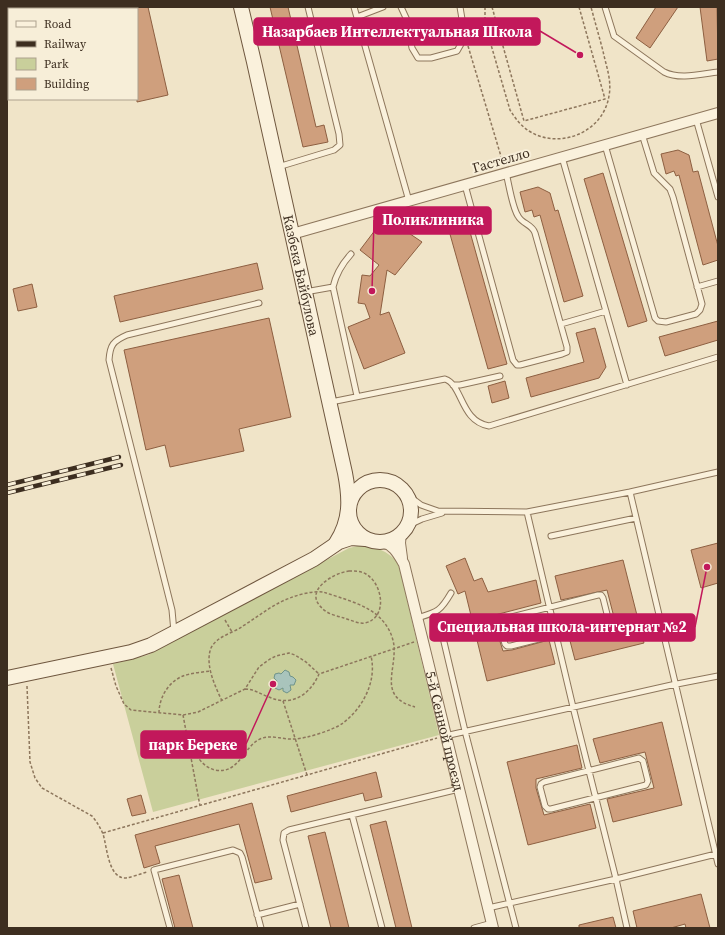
<svg xmlns="http://www.w3.org/2000/svg" width="725" height="935" font-family="'Source Serif 4',serif">
	<rect width="100%" height="100%" fill="#f0e4c8"/>
	<path fill="#c9cf9b" d="M362 545C378 547 386 551 398 562L439 735 153 812 113 664 148 655 349 548Z"/>
	<path fill="#a9c4bc" stroke="#6f938a" d="M285 670 289 672 290 676 293 677 296 680 294 685H290L291 690 287 693 283 691V688L279 690 275 688V684L277 681 274 678 275 674 279 673 281 674Z"/>
	<path fill="#cf9f7d" stroke="#8d5f41" d="M137 7H148L168 95 137 102Z
		M270 7H288L316 127 324 125 328 142 303 147Z
		M656 7H678L650 48 636 38Z
		M700 7H717L718 59 707 61Z
		M678 150 689 155 693 172 698 171 718 246V260L703 265 679 175 676 176 674 171 666 174 661 154Z
		M603 173 647 321 628 327 584 179Z
		M538 187 550 193 555 211 558 210 583 296 564 302 540 215 534 217 532 210 525 212 520 192Z
		M465 214 507 364 488 369 446 220Z
		M385 217 422 242 395 275 387 270 380 315 389 312 405 353 364 369 348 327 370 318 365 304 358 303 362 275 370 276 379 265 360 250Z
		M257 263 263 289 120 322 114 296Z
		M32 284 37 307 18 311 13 289Z
		M269 318 291 417 239 429 244 451 170 467 165 445 146 450 124 350Z
		M718 321V340L665 356 659 337Z
		M595 328 606 367 599 378 531 397 526 378 584 362 576 333Z
		M505 381 509 398 492 403 488 386Z
		M718 543V583L701 588 691 550Z
		M465 558 474 581 482 578 488 592 536 580 541 603 495 615 497 632 503 651 512 650 549 640 555 664 487 681 465 591 458 594 446 566Z
		M623 560 644 643 575 660 569 637 616 625 607 590 561 600 555 576Z
		M662 722 682 805 613 822 607 799 654 788 645 752 600 763 593 739Z
		M577 745 582 768 536 779V788L544 815 590 804 596 828 528 845 507 762Z
		M376 772 382 797 365 801 363 793 291 812 287 796Z
		M141 795 146 813 132 816 127 799Z
		M252 803 272 879 255 883 239 824 155 846 160 863 144 868 135 835Z
		M386 821 412 928H396L370 825Z
		M325 832 349 928H331L308 836Z
		M179 875 193 928H175L162 879Z
		M701 894 710 928H686L685 924 671 928H637L633 911Z
		M613 917 616 928H579V925Z"/>
	<g fill="none" stroke-linecap="round" stroke-linejoin="round">
		<defs>
			<path id="lane" d="M354 7 409 201
				M401 7 407 20 412 48 418 58H431L457 51 465 37 460 7
				M605 7 614 36 664 72C680 80 701 74 718 72
				M357 17 383 7
				M696 119 718 197
				M605 145 655 318 658 321 666 322 696 314 700 310 702 304 673 197 670 189 654 173 642 134
				M562 157 627 385
				M278 167 334 150 340 145 339 134 308 7
				M465 185 513 360 517 365H520L562 354 567 352V347L535 233C532 224 522 224 518 216 512 207 509 184 506 173
				M333 287C336 274 341 265 351 254
				M697 287 718 281
				M305 292 333 287 357 396
				M561 324 606 311
				M453 385H460L500 376
				M331 402 445 379C463 385 460 421 489 426L718 357
				M401 490 421 505 438 511 527 512 630 492 718 472
				M630 492 718 864
				M407 526 422 519 442 513
				M551 536 636 518
				M598 595H601L603 598 608 618 606 622 511 646H507L505 644C503 637 497 624 503 619Z
				M417 618C437 612 440 612 451 593
				M440 625 465 731 516 928
				M174 632 172 610 109 360C110 345 113 341 127 335L259 303
				M677 684 718 676
				M445 736 676 684
				M639 758 643 761 648 781 646 785 551 809H548L545 806 540 787 541 784 544 782Z
				M352 815 382 928
				M488 908 616 879 573 707 527 512
				M257 915 300 904
				M170 928 154 870 233 850 240 853 242 857 261 928
				M306 928 283 840 284 833 289 830 459 789
				M474 928 492 923
				M627 928 616 879 716 854"/>
			<g id="street">
				<path d="M292 234 718 113"/>
				<path d="M401 533 400 543 402 558"/>
				<path id="s1" d="M382 542C394 545 398 554 404 564L493 928"/>
			</g>
			<g id="secondary">
				<path id="s2" d="M241 7 254 62 345 473C350 499 351 520 336 543"/>
				<circle cx="380" cy="511" r="31"/>
				<path d="M7 678 131 652 151 645 314 559 339 542 351 538 365 539"/>
			</g>
		</defs>
		<use href="#lane" stroke="#8d765c" stroke-width="7"/>
		<use href="#street" stroke="#8d765c" stroke-width="12"/>
		<use href="#secondary" stroke="#6f573f" stroke-width="16"/>
		<path stroke="#8d765c" stroke-width="1.5" stroke-dasharray="3 2" stroke-linecap="butt" d="M485 7V22L487 31 510 110C515 118 521 126 529 131 559 150 603 133 609 96 612 80 606 66 603 51 599 36 595 22 591 7
			M492 7 524 121 605 99 579 7
			M468 46 503 163
			M349 571C355 571 361 571 366 574 383 584 388 618 365 623 358 624 351 620 344 618 337 616 327 614 322 608 303 591 333 573 349 571Z
			M225 620 232 632
			M111 668 116 686 124 704 131 710 183 715 198 712 245 689 259 667 270 659 276 656 289 653 295 655 306 662 319 674
			M27 686 30 762 35 778 42 788 92 816C97 822 100 827 103 834 107 846 108 879 126 878 132 877 140 874 147 872
			M245 689C254 689 260 694 269 697 291 707 310 695 319 674L414 642
			M222 701C215 686 206 667 210 651 211 646 215 642 219 639 226 634 236 631 243 626 259 616 273 604 290 598 300 594 313 591 323 592 341 598 369 605 381 619 388 626 393 636 394 646 396 672 378 697 415 707
			M283 701 307 775
			M159 713C159 698 168 682 183 676 191 673 202 672 211 671
			M183 715 200 806
			M188 743C197 754 200 766 215 770 239 775 243 747 260 739 271 734 283 740 294 739 305 739 334 730 343 723 363 708 377 681 371 656
			M103 833 437 738"/>
		<use href="#lane" stroke="#faf1dc" stroke-width="5"/>
		<use href="#street" stroke="#faf1dc" stroke-width="10"/>
		<use href="#secondary" stroke="#faf1dc" stroke-width="14"/>
		<defs>
			<path id="rail" d="M7 485 119 457
				M7 493 121 465"/>
		</defs>
		<use href="#rail" stroke="#3d2e20" stroke-width="4.5"/>
		<use href="#rail" stroke="#f7eed8" stroke-width="3" stroke-dasharray="9" stroke-linecap="butt"/>
	</g>
	<g text-anchor="middle" dominant-baseline="central" stroke-width="4" stroke-linejoin="round" paint-order="stroke">
		<g font-size="14" fill="#3d2e20" stroke="#f7eed8">
			<text transform="translate(501 160) rotate(-16)">Гастелло</text>
			<text stroke="none"><textPath href="#s2" startOffset="275">Казбека Байбулова</textPath></text>
			<text stroke="none"><textPath href="#s1" startOffset="204">5-й Сенной проезд</textPath></text>
		</g>
	</g>
	<path fill="none" stroke="#c2185b" stroke-width="1.5" d="M580 55L540 31M372 291L374 220M707 567L695 627M273 684L246 744"/>
	<g fill="#c2185b" stroke="#f7eed8" stroke-width="1.5">
		<circle cx="580" cy="55" r="4"/>
		<circle cx="372" cy="291" r="4"/>
		<circle cx="707" cy="567" r="4"/>
		<circle cx="273" cy="684" r="4"/>
	</g>
	<g fill="#c2185b" stroke="#c2185b" stroke-width="1.5">
		<rect x="254" y="18" width="286" height="27" rx="4"/>
		<rect x="374" y="207" width="117" height="27" rx="4"/>
		<rect x="430" y="614" width="265" height="27" rx="4"/>
		<rect x="141" y="731" width="105" height="27" rx="4"/>
	</g>
	<g font-size="15" text-anchor="middle" font-weight="bold" fill="#fff">
		<text x="397" y="37">Назарбаев Интеллектуальная Школа</text>
		<text x="433" y="225">Поликлиника</text>
		<text x="562" y="632">Специальная школа-интернат №2</text>
		<text x="193" y="750">парк Береке</text>
	</g>
	<rect width="725" height="935" fill="none" stroke="#3d2e20" stroke-width="16"/>
	<rect x="8" y="8" width="130" height="92" fill="#f7eed8" stroke="#ada18e"/>
	<rect x="16" y="21" width="20" height="6" fill="#faf1dc" stroke="#ada18e"/>
	<text x="44" y="28" font-size="12" fill="#3d2e20">Road</text>
	<rect x="16" y="41" width="20" height="6" fill="#3d2e20" stroke="#ada18e"/>
	<text x="44" y="48" font-size="12" fill="#3d2e20">Railway</text>
	<rect x="16" y="58" width="20" height="12" fill="#c9cf9b" stroke="#ada18e"/>
	<text x="44" y="68" font-size="12" fill="#3d2e20">Park</text>
	<rect x="16" y="78" width="20" height="12" fill="#cf9f7d" stroke="#ada18e"/>
	<text x="44" y="88" font-size="12" fill="#3d2e20">Building</text>
</svg>
